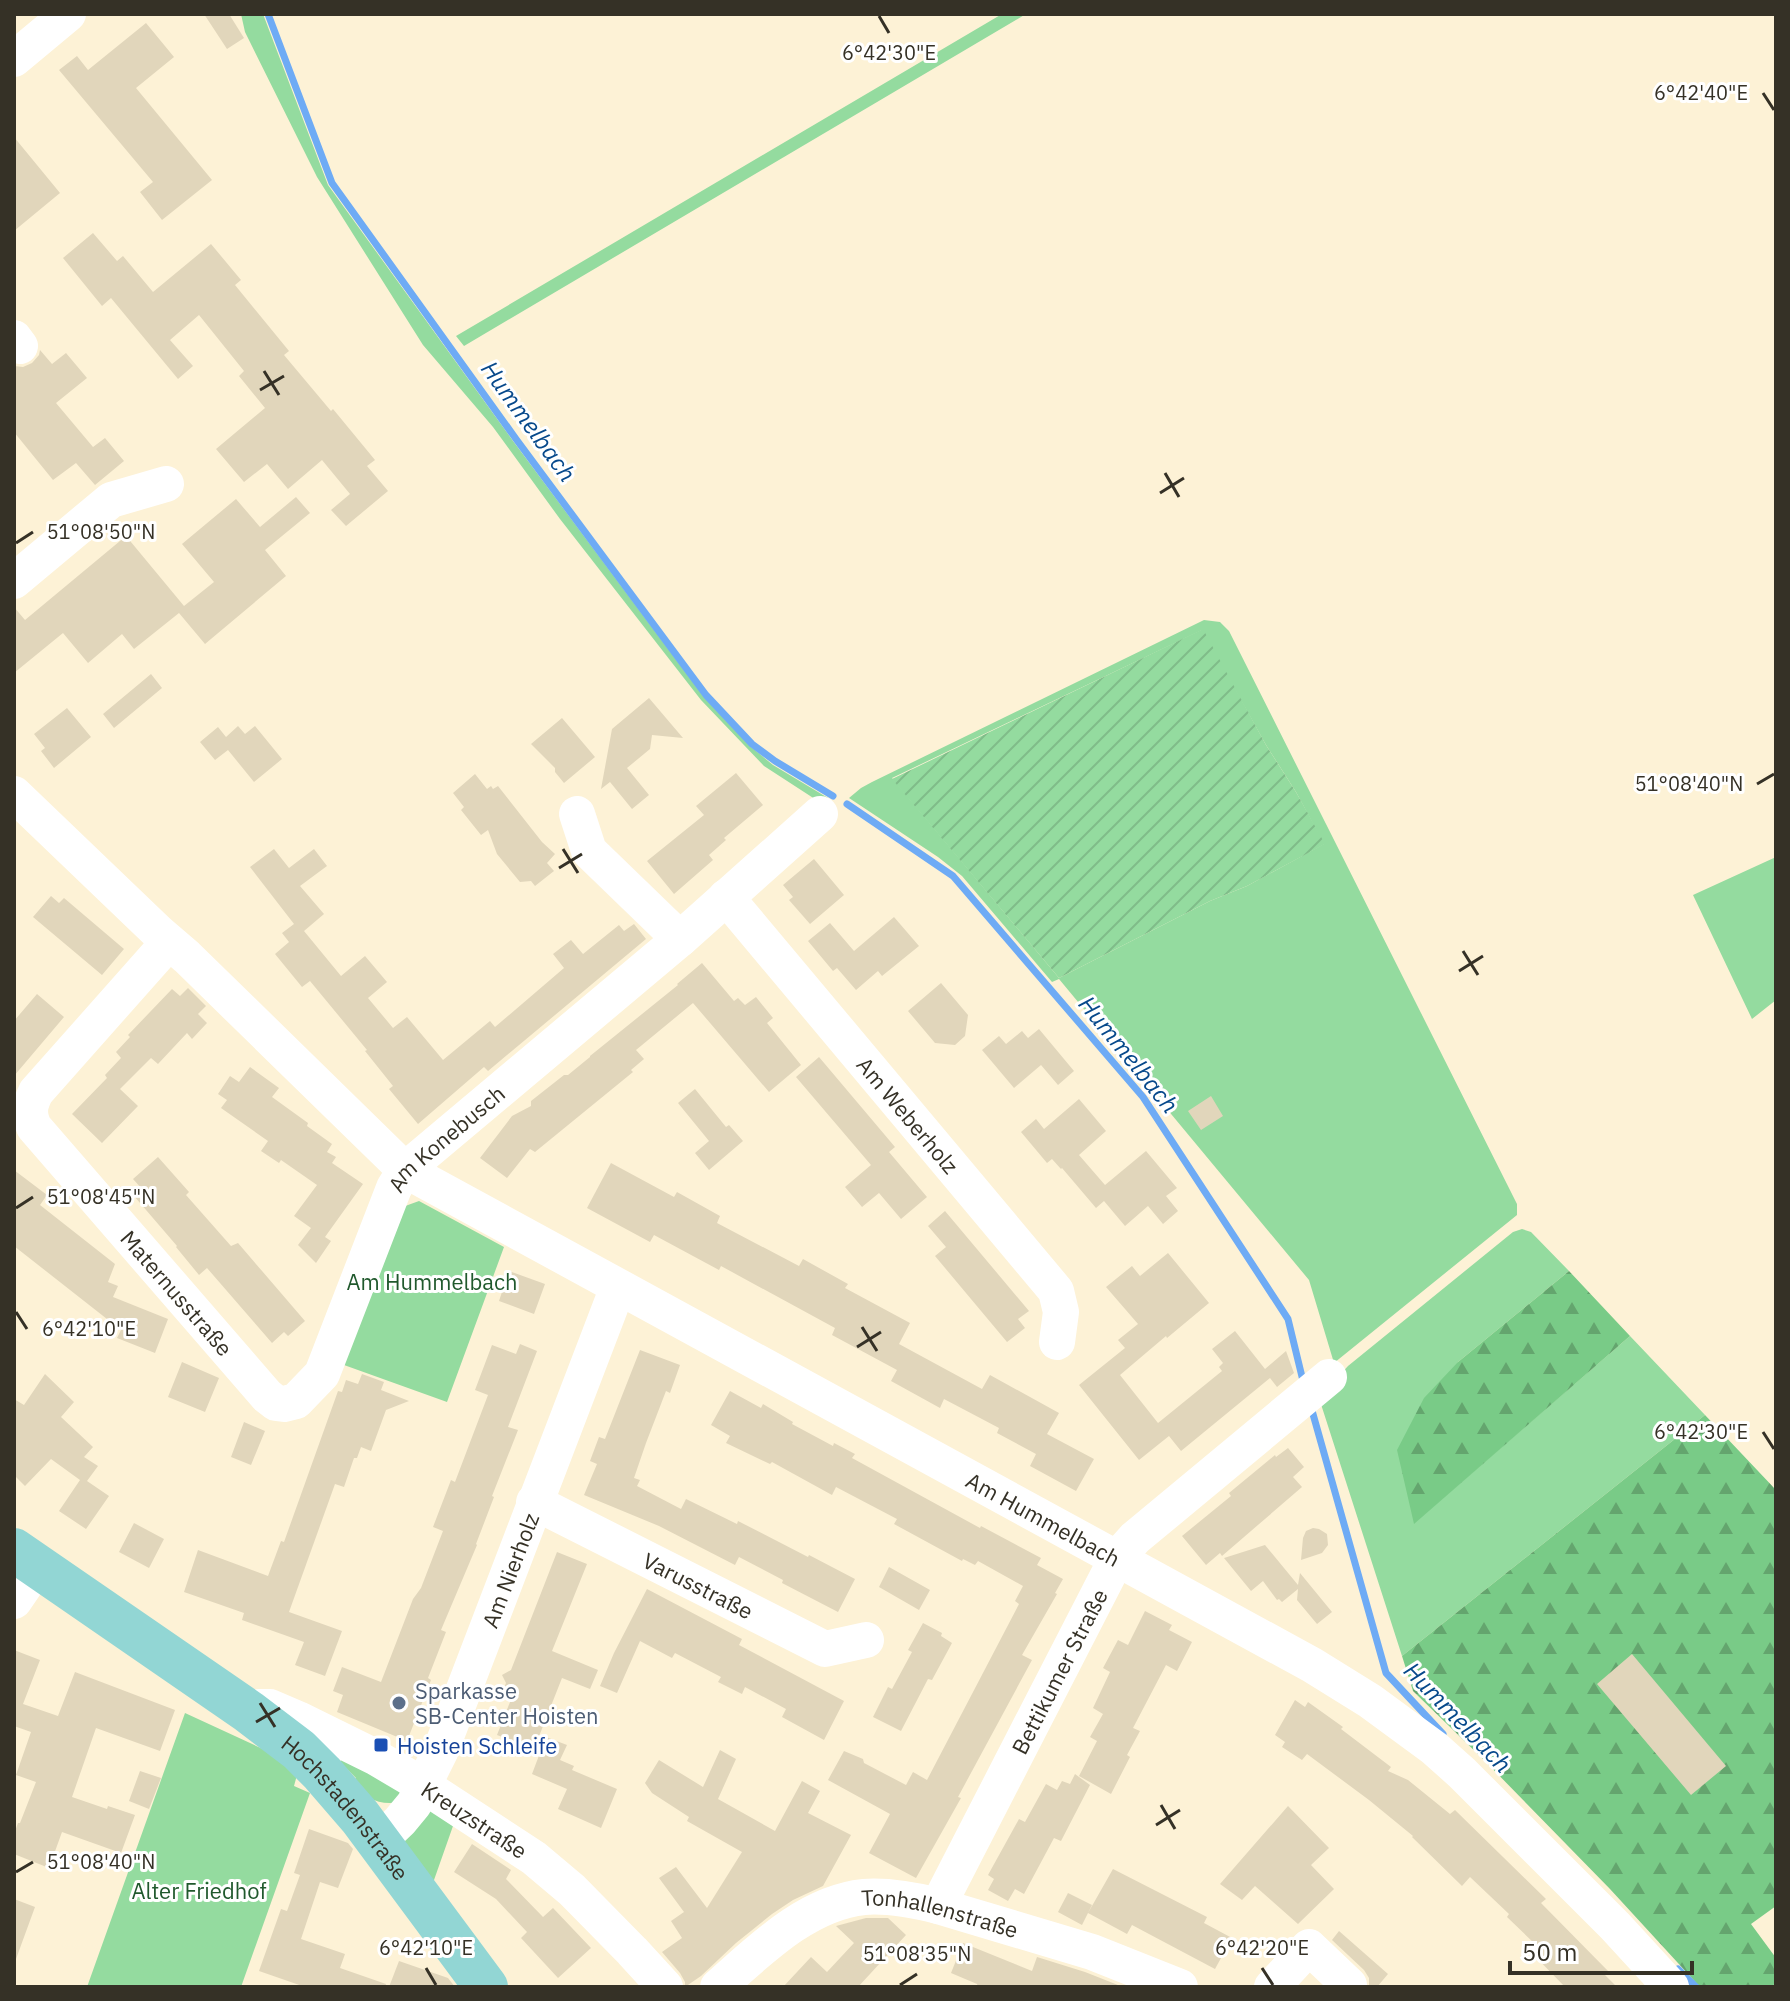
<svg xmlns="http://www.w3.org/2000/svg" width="1790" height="2001" font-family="'IBM Plex Sans',sans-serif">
	<defs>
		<pattern id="forest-firs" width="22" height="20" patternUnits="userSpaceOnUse" patternTransform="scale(2)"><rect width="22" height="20" fill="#79cb87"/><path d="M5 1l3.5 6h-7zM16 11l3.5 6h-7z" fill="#64a56e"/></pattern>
		<pattern id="garden-furrows" width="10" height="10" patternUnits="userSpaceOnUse" patternTransform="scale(2)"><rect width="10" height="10" fill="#94db9f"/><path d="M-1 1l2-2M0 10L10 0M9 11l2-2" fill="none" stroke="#80bc89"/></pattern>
	</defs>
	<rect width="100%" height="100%" fill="#fdf2d6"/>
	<path fill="#94db9f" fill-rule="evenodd" d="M241 14H263L328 185 513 441 704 697 750 746 773 765 828 798 821 803 764 766 701 700 560 519 493 427 423 345 317 177 245 32Z
		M1002 14H1026L464 346 456 336Z
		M1204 620 1220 622 1229 631 1517 1204V1215L1334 1363 1309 1280 1059 979 1052 982 962 876 938 857 849 798 861 788 872 782ZM1202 630 1266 745 1296 792 1324 844 1247 886 1210 901 1059 978 892 778Z
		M1776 857V1000L1752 1019 1693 895Z
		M419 1201 504 1247 447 1402 344 1365 397 1209Z
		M1522 1229 1531 1232 1569 1271 1458 1362 1414 1523 1630 1336 1705 1415 1402 1656 1319 1398 1348 1366 1513 1232Z
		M185 1713 278 1756 297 1775 294 1786 310 1793 241 1987H87Z
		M347 1751 415 1786 400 1802C379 1806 366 1798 350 1784L356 1778 340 1762Z
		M434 1809 453 1826 434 1880 428 1886 402 1842 427 1812Z"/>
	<path fill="url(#forest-firs)" d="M1569 1271 1630 1336 1414 1524 1397 1450 1424 1398 1458 1362Z
		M1705 1415 1776 1490V1906L1751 1924 1776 1958V1983L1771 1987H1700L1610 1889 1484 1760 1413 1691 1402 1656Z"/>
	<path fill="url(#garden-furrows)" d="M1203 629 1266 745 1296 792 1325 844 1247 886 1210 901 1059 978 892 779Z"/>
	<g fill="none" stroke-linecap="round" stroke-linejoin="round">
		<path stroke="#6eabf5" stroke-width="7" d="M268 14 332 183 516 439 706 695 752 744 775 761 833 796
			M847 804 953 876 1143 1097 1288 1319 1304 1385
			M1311 1407 1386 1673 1443 1734
			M1678 1969 1696 1987"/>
	</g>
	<path fill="#e1d6bb" d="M204 14H229L244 38 227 49Z
		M146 23 174 57 136 88 212 180 162 220 140 192 153 182 59 70 77 56 88 70Z
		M14 137 60 193 14 231Z
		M93 233 117 261 123 256 153 292 211 244 241 280 235 285 289 351 284 355 331 411 333 409 375 460 367 466 388 491 346 526 331 510 350 494 322 460 288 489 267 464 244 482 216 449 265 408 239 376 244 371 199 315 170 340 193 366 178 379 111 298 102 306 63 258Z
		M40 350 52 364 66 353 87 378 56 403 93 447 105 438 124 461 95 485 76 463 53 480 14 432V366L23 367 32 363 39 355Z
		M296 497 310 513 265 550 286 576 205 644 179 613 134 649 122 634 88 663 63 633 14 673V607L25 620 126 536 184 606 214 582 182 544 236 499 260 527Z
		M151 674 162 688 114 728 103 714Z
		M649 698 683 738 652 735 650 749 627 768 649 795 632 809 610 782 601 789 612 729Z
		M67 708 91 737 54 768 41 751 45 748 34 734Z
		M562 718 595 757 564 783 555 772V768L531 744Z
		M238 726 245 734 255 726 282 759 254 782 228 750 215 760 200 742 218 727 226 737Z
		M736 773 763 805 724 838 726 840 709 855 713 860 674 894 647 861 704 815 696 806Z
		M475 774 487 789 491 786 493 789 498 786 542 842 555 854 547 863 554 871 535 886 531 881 520 882 497 854 488 830 481 835 461 810 464 807 453 793Z
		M274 849 289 868 314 849 327 866 300 886 324 914 304 931 341 976 365 956 387 982 368 998 393 1028 407 1017 443 1060 490 1021 495 1027 564 968 553 954 571 940 583 954 619 925 624 931 634 924 646 939 488 1071 484 1067 418 1124 389 1089 393 1086 365 1051 367 1050 310 981 302 987 275 954 289 942 282 933 294 924 250 867Z
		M814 859 844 895 810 924 789 900 793 897 783 885Z
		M51 896 59 903 64 898 124 949 102 975 33 917Z
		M894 917 919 946 882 976 878 971 856 990 837 968 833 971 808 941 830 923 854 951Z
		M702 963 734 1001 738 998 745 1005 756 997 773 1018 767 1023 801 1065 769 1092 693 1003 636 1050 644 1059 631 1070 633 1072 535 1152 530 1149 507 1178 480 1158 512 1116 531 1106V1101L564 1075H568L590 1057V1056L678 985 677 984Z
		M941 983 968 1015 965 1036 955 1045 935 1043 908 1011Z
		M188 988 206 1006 198 1014 207 1023 192 1039 187 1033 158 1064 151 1058 120 1089 138 1106 102 1143 72 1114 107 1078 105 1075 121 1058 116 1052 130 1037 128 1035 172 989 180 996Z
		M37 994 64 1017 14 1076V1021Z
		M1039 1029 1074 1071 1058 1085 1041 1065 1014 1088 982 1050 999 1036 1006 1044 1022 1031 1028 1038Z
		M819 1057 895 1147 889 1152 927 1197 901 1219 879 1193 862 1207 845 1187 871 1165 796 1077Z
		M250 1067 279 1088 272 1097 308 1123 307 1126 332 1144 327 1152 336 1157 332 1163 363 1184 325 1237 331 1241 316 1263 298 1245 311 1228 294 1216 317 1185 281 1160 279 1163 261 1151 268 1141 221 1108 227 1100 218 1094 230 1076 239 1082Z
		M695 1089 726 1127 729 1125 743 1141 709 1170 695 1153 709 1141 678 1103Z
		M1211 1096 1223 1116 1201 1130 1188 1111Z
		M1079 1099 1106 1131 1079 1155 1105 1185 1146 1151 1177 1188 1166 1196 1178 1211 1163 1224 1148 1206 1125 1226 1104 1201 1096 1208 1062 1168 1061 1169 1052 1159 1047 1163 1021 1132 1036 1119 1044 1129Z
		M158 1157 189 1192 186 1195 231 1246 238 1243 305 1321 288 1336 284 1332 272 1343 207 1268 199 1275 176 1247 177 1246 134 1196 142 1189 133 1179Z
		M611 1163 674 1197 677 1192 720 1216 717 1223 799 1266 803 1259 848 1284 845 1288 910 1323 899 1344 982 1389 990 1375 1059 1413 1047 1434 1094 1459 1076 1491 1030 1466 1036 1454 997 1433 999 1428 944 1399 940 1408 891 1381 897 1370 832 1335 835 1328 721 1266 719 1270 654 1235 650 1242 587 1208Z
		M14 1170 47 1195 40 1205 115 1264 108 1282 118 1286 113 1297 168 1319 155 1353 117 1338 121 1330 14 1246Z
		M945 1211 1029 1311 1018 1319 1025 1328 1007 1342 935 1256 946 1247 928 1226Z
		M1168 1253 1209 1303 1167 1338 1166 1336 1120 1375 1158 1423 1222 1371 1219 1367 1223 1363 1212 1349 1235 1331 1265 1369 1286 1351 1294 1373 1277 1387 1270 1378 1181 1451 1169 1436 1139 1460 1079 1385 1125 1348 1118 1340 1138 1324 1106 1287 1132 1266 1140 1276Z
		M509 1271 545 1284 534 1314 499 1301Z
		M520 1344 537 1351 508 1427 518 1430 492 1496 494 1497 476 1544 477 1545 441 1630 446 1632 428 1678 431 1680 407 1741 337 1712 343 1695 333 1691 342 1667 381 1682 413 1599 421 1588 443 1531 433 1527 451 1480 455 1482 488 1395 475 1390 492 1345 516 1354Z
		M640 1350 680 1365 670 1393 666 1391 646 1443 634 1478 640 1480 637 1486 681 1509 686 1499 737 1524 738 1521 808 1557 809 1555 855 1579 838 1612 782 1583 783 1580 739 1557 735 1565 659 1526 584 1495 597 1464 590 1461 599 1437 605 1439Z
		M182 1362 219 1378 205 1412 168 1397Z
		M45 1374 74 1402 61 1417 93 1447 84 1457 98 1466 87 1481 109 1496 86 1529 59 1511 80 1480 51 1459 25 1486 14 1475V1399L24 1405Z
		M362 1374 384 1382 381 1390 409 1401 386 1410 371 1451 361 1447 357 1458H354L344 1487 335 1484 289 1612 342 1631 325 1676 295 1665 304 1642 242 1620 244 1613 184 1592 198 1550 268 1576 281 1541 284 1542 338 1391 342 1392 346 1380 358 1384Z
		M730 1391 761 1408 763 1404 793 1422 792 1424 833 1446 834 1443 855 1454 852 1458 980 1528 981 1526 1041 1558 1037 1565 1063 1579 1055 1593 1057 1594 1022 1655 1032 1660 958 1797 961 1798 916 1878 869 1853 890 1814 828 1780 844 1751 863 1759 864 1763 906 1785 913 1772 927 1780 1019 1604 1015 1601 1023 1586 978 1561 975 1565 963 1559 962 1561 894 1524 897 1519 836 1487 832 1495 772 1462 770 1464 726 1443 730 1436 711 1425Z
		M244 1422 265 1431 251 1465 231 1457Z
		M1288 1448 1304 1467 1293 1477 1302 1487 1222 1556 1220 1553 1206 1565 1182 1536 1231 1496 1229 1493 1275 1455 1276 1457Z
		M134 1523 164 1539 149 1568 119 1552Z
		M1313 1528 1319 1529 1327 1534 1328 1545 1322 1553 1301 1560 1303 1538 1306 1531Z
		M1265 1545 1298 1585 1300 1573 1332 1612 1317 1624 1297 1600 1298 1589 1282 1602 1279 1599 1277 1600 1263 1581 1251 1591 1224 1558Z
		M557 1552 587 1564 552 1651 598 1670 590 1689 562 1678 534 1749 497 1735 512 1697 502 1693 506 1683 502 1675 511 1670Z
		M889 1567 930 1590 919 1610 879 1587Z
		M647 1589 742 1639 739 1645 844 1701 824 1740 782 1717 786 1709 745 1687 742 1694 718 1682 721 1677 675 1653 672 1658 640 1641 617 1693 600 1686 614 1653Z
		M1145 1611 1172 1625 1169 1630 1192 1642 1177 1671 1166 1665 1133 1728 1140 1731 1127 1755 1130 1757 1111 1794 1079 1776 1097 1741 1090 1737 1103 1714 1093 1708 1110 1672 1103 1668 1118 1640 1128 1645Z
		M923 1623 942 1633 941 1636 952 1643 932 1680 928 1679 901 1731 873 1717 888 1687 892 1689 912 1652 908 1650Z
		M14 1650 40 1660 23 1704 58 1716 75 1672 175 1710 160 1751 96 1728 72 1797 107 1809 108 1806 135 1815 121 1853 62 1832 49 1868 14 1854V1834L18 1823H20L36 1782 16 1775 31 1732 14 1726Z
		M1632 1654 1726 1766 1691 1795 1597 1684Z
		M1295 1700 1305 1707 1308 1702 1343 1727 1341 1729 1391 1767 1388 1771 1408 1780 1450 1814 1455 1810 1546 1899 1541 1903 1609 1972 1605 1975 1617 1987H1565L1530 1951 1536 1945 1507 1917 1509 1914 1470 1877 1462 1886 1412 1837 1413 1836 1369 1800 1307 1754 1302 1760 1282 1747 1285 1742 1275 1735Z
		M546 1737 567 1745 560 1760 574 1766 572 1770 617 1789 601 1828 558 1809 567 1789 532 1774Z
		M720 1750 736 1759 718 1799 775 1831 802 1781 820 1791 808 1813 851 1835 823 1886 793 1900 772 1914 736 1943 701 1976 685 1987V1982L680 1973 662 1952 682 1938 671 1921 684 1912 659 1878 676 1867 707 1908 742 1852 687 1821 689 1817 652 1793 645 1783 659 1760 703 1787Z
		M140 1771 161 1778 149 1809 129 1801Z
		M1075 1774 1090 1785 1061 1841 1054 1838 1024 1894 1015 1889 1008 1901 988 1890 994 1879 988 1875 1019 1819 1025 1822 1046 1784 1057 1790 1062 1781 1070 1784Z
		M1288 1806 1329 1848 1311 1865 1334 1889 1298 1924 1255 1886 1242 1900 1220 1884Z
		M309 1829 348 1843 353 1849 338 1888 320 1882 301 1939 345 1954 340 1968 386 1984 385 1987H305L259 1971 281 1909 287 1911 300 1875 294 1873Z
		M472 1844 511 1870 506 1879 543 1917 553 1908 591 1948 558 1978 521 1938 527 1932 496 1899 454 1872Z
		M1113 1869 1207 1917 1204 1923 1232 1938 1215 1969 1132 1925 1127 1934 1088 1913Z
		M1068 1893 1092 1905 1082 1925 1058 1912Z
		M14 1899 35 1907 16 1959 14 1958Z
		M866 1918H888L906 1935 858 1987H783L811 1957 827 1972 854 1943 836 1926Z
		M1339 1931 1388 1974 1377 1987H1369V1978L1364 1970 1332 1940Z
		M963 1943 1032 1971 1037 1957 1085 1972 1123 1987H978L977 1984 951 1973Z
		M399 1961 448 1978 455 1987H389Z"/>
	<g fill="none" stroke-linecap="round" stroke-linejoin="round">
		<g stroke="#fff" stroke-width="36">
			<path d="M14 59 68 14"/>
			<path d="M14 338 20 346"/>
			<path d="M14 581 111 500 166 484"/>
			<path id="s1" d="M14 794 159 933 187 957 405 1170 1312 1665 1370 1701 1434 1748 1462 1773 1615 1926 1671 1987"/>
			<path d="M577 814 589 851 680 939"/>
			<path id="s2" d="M726 897 1056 1291 1061 1312 1057 1342"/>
			<path id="s3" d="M169 942 36 1092C29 1106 28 1113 34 1127L267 1396 276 1403 284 1404 296 1401 322 1374 394 1188 405 1170 680 939 820 814"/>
			<path id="s4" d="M534 1502 825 1649 866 1640"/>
			<path d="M14 1601 38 1566"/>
			<path id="s5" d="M249 1712 259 1707H270L298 1719 375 1757 424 1786 534 1858 572 1890 632 1951 665 1987"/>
			<path id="s6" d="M379 1841 400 1821 414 1804 440 1752 618 1287"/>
			<path id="s7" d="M938 1906 1117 1558 1135 1538 1329 1377"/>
			<path id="s8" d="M718 1987C759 1951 806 1903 864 1897 889 1895 914 1900 938 1906L1092 1952 1180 1987"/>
			<path d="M1272 1987 1309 1947 1349 1985"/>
		</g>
		<path stroke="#92d6d4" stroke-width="44" id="s9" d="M14 1550 249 1712 299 1750 322 1773 360 1817 486 1987"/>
	</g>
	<path fill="none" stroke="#353126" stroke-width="3" d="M879 16 889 33M1763 93 1774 110M264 371 279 395M260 390 284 376M1165 473 1179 497M1160 493 1184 478M16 543 33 532M1757 784 1774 774M563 849 578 873M559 868 582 854M1463 951 1478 975M1459 971 1483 956M16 1208 33 1197M16 1312 27 1329M862 1327 877 1351M857 1347 881 1332M1763 1432 1774 1449M260 1703 275 1727M256 1722 280 1708M1161 1805 1175 1829M1156 1825 1180 1810M16 1872 33 1862M426 1968 436 1985M1262 1968 1273 1985M900 1985 917 1974"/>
	<circle fill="#5c6f8a" stroke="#fff" stroke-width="3" cx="399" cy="1703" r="8"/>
	<rect fill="#1a4fb4" stroke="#fff" stroke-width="3" x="373" y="1737" width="16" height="16" rx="4"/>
	<g text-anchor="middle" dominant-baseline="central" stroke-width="6" stroke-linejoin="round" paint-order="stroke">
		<g font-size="22" fill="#353126" stroke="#fff">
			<text stroke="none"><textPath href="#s2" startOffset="284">Am Weberholz</textPath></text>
			<text stroke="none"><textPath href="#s3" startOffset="934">Am Konebusch</textPath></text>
			<text stroke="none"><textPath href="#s3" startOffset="456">Maternusstraße</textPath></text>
			<text stroke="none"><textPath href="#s1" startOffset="1270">Am Hummelbach</textPath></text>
			<text stroke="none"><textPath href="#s6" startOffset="304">Am Nierholz</textPath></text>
			<text stroke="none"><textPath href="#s4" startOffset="184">Varusstraße</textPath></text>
			<text stroke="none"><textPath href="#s7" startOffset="264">Bettikumer Straße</textPath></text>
			<text stroke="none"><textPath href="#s9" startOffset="422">Hochstadenstraße</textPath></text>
			<text stroke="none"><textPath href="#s5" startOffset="256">Kreuzstraße</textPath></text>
			<text stroke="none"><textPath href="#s8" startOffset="252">Tonhallenstraße</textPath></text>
		</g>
		<g font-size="22" fill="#20592d" stroke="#fff">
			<text x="432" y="1281">Am Hummelbach</text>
			<text x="199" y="1890">Alter Friedhof</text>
		</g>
		<g font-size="22" fill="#4e5e75" stroke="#fff" text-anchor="start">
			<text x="415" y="1690">Sparkasse<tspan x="415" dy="25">SB-Center Hoisten</tspan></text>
		</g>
		<g font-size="22" fill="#164399" stroke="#fff" text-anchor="start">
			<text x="397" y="1745">Hoisten Schleife</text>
		</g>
		<g font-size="24" font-style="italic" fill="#07498b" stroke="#fff">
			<text transform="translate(529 421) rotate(54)">Hummelbach</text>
			<text transform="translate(1129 1054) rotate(51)">Hummelbach</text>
			<text transform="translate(1458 1717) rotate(46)">Hummelbach</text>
		</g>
	</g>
	<g font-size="20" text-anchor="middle" fill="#353126" stroke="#fff" stroke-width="6" stroke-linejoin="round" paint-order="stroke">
		<text x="889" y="60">6°42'30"E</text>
		<text x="1701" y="100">6°42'40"E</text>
		<text x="101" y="539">51°08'50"N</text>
		<text x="1689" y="791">51°08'40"N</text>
		<text x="101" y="1204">51°08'45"N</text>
		<text x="89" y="1336">6°42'10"E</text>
		<text x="1701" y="1439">6°42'30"E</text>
		<text x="101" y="1869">51°08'40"N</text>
		<text x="426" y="1955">6°42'10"E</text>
		<text x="1262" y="1955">6°42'20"E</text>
		<text x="917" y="1961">51°08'35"N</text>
	</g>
	<rect width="1790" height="2001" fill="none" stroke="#353126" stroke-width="32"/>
	<path d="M1510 1961v12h182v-12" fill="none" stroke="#353126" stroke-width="4"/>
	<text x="1522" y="1961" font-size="24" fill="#353126" stroke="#ffffff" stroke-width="6" paint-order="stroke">50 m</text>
</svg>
